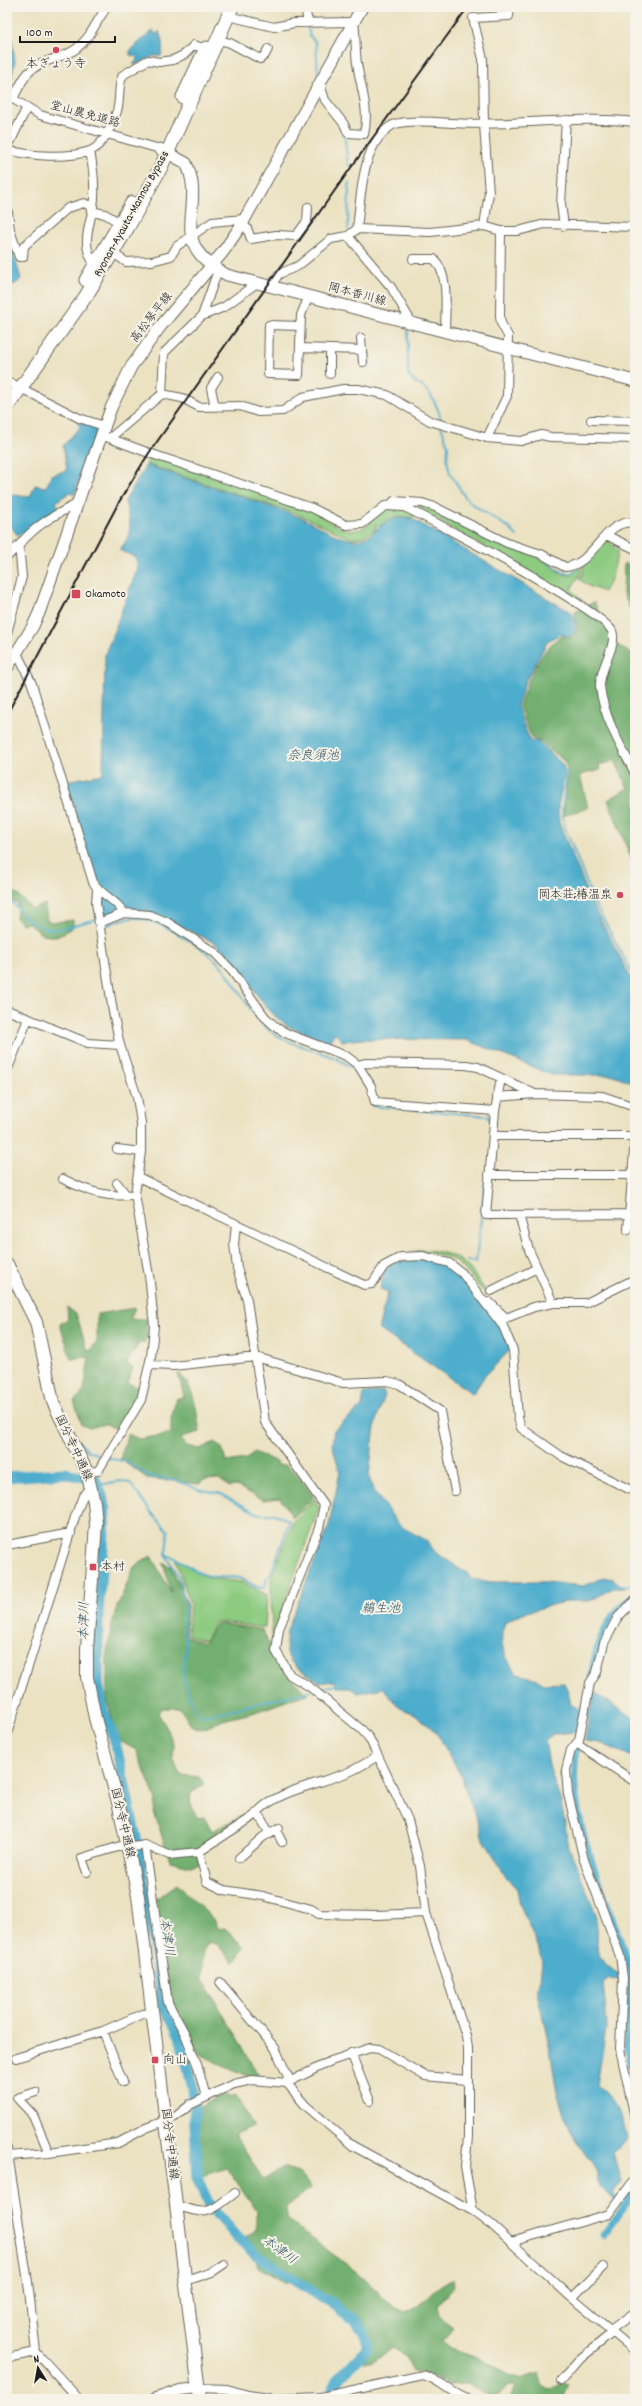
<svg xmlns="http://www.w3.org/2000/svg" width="642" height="2406" font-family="Dekko,'Klee One',sans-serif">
	<rect width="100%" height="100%" fill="#f7f3e8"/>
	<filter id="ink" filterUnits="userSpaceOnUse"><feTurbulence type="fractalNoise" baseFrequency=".025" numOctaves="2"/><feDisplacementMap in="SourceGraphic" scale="8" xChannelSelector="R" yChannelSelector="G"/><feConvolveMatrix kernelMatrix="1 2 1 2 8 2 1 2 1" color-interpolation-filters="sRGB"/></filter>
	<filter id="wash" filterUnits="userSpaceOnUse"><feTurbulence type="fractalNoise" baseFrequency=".012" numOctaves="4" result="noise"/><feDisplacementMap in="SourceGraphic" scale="16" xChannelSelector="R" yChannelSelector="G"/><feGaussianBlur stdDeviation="0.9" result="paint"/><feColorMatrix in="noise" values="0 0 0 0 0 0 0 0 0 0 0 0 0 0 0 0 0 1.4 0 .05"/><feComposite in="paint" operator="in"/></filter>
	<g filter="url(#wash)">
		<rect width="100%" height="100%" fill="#ebe2c2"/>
		<path fill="#8dcb81" stroke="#54744e" d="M151 456 313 510C326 519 350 539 366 526 373 520 378 514 385 509L400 508 415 515 413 518C399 515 390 515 380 526L376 524V529L363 537 352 539 297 514 146 464Z
			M406 505H425L503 545 540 557 562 574 571 575 580 568 582 571 571 589 585 603 415 508Z
			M607 539 618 551 612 577 604 592 589 586 579 579 584 572 582 565Z
			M423 1250C461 1252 469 1265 488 1295 476 1286 469 1272 458 1263 446 1254 424 1252 410 1252Z
			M315 1498 319 1508 273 1633 272 1643 271 1578 293 1522Z
			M175 1558 208 1578 242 1582 267 1595 265 1628 216 1621 205 1641 188 1635 190 1603Z"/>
		<path fill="#72af6f" stroke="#476646" d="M624 563 635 568V620L623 593Z
			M594 602 615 643 631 654 635 643V863H633L608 800 628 788 615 761 599 765 600 770 580 775 588 808 563 816 568 773 565 762 540 741 532 739 519 706C527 682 539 651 561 636L573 638 577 627 575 612Z
			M7 884 32 909 45 904 47 921 54 922 73 920V927L57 937 42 935 29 923 22 924 16 918 18 904 7 897Z
			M67 1307 76 1314 87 1349 90 1351 97 1341V1314L135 1308 130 1319H146L147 1335 145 1342 139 1343 127 1363 133 1368 128 1383 139 1388 136 1405 117 1429 105 1424 89 1428 82 1425 74 1401 84 1391 89 1357 71 1359 60 1324 68 1319Z
			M178 1373C196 1387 196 1411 200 1432L181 1437 184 1445 199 1449 215 1442 222 1448 226 1462 246 1459 254 1452 277 1462 276 1465H286L296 1473 314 1497 293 1518 280 1498 263 1500 237 1486 229 1487 219 1479 204 1480 199 1484 147 1478 120 1459 128 1434 139 1439 171 1434V1419L176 1399 184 1396Z
			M151 1556 171 1592 163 1562 171 1567 187 1603 186 1636 204 1643 217 1623 263 1630C275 1662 283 1671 307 1694L252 1713 223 1720 203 1729 192 1726 180 1708H162L158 1713 168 1730 174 1746 173 1757 180 1775 199 1777 205 1784 191 1793 190 1801 197 1818 204 1817 212 1831 244 1815 234 1826 198 1850 199 1864 190 1866 170 1861 154 1812 156 1799 136 1750 118 1740 107 1700V1651L115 1612 134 1567Z
			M177 1884 214 1920 219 1929 225 1928 244 1947 234 1963 215 1942 208 1943 203 1951 202 1978 260 2078H252L201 2055 171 2003 156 1899Z
			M222 2095 236 2097 254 2126 234 2134 263 2179 284 2167 301 2175 311 2188 286 2207V2219L358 2273 394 2307 405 2312C428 2304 434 2284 454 2279L455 2285 437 2306 439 2316 454 2327 442 2341 451 2348 477 2357 508 2375 524 2379 539 2374 542 2383 549 2390 562 2383 569 2385 563 2399H510L515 2385H509L502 2393 494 2398 467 2384 450 2385 437 2378 413 2371 406 2356 393 2348 372 2362H363L370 2350 362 2330 324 2303 295 2278 286 2283 258 2267 255 2256 244 2239 254 2232 257 2211 227 2168 201 2176 198 2107Z"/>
		<path fill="#4eadcd" stroke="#356474" d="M154 31V34H157L159 31C162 40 164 47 161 56H154L135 65 133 64 137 61 136 56 130 55V51L148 34Z
			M7 34H11L15 61 9 90 7 92Z
			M7 230 21 279 17 283 9 286 7 282Z
			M77 421 94 425 97 429 74 495 70 492 56 502 59 509 44 516 18 536 8 522 7 498 14 495 30 497 35 485 46 487 52 475 67 470 63 446 80 427Z
			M146 465C195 482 245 497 294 515 312 521 334 538 353 540 376 543 378 511 413 519L572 613C577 622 576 628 571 637L560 634 548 641 525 682 517 706 530 741 539 742 563 765 565 773 558 806 559 823 593 906 635 986V1083L613 1075H552L467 1040 362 1039 342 1041 335 1033 329 1042 287 1026 269 1011 230 958 215 943 164 918 130 908 122 903 109 917 104 918 101 899 106 891 93 873 66 781 103 774 105 655 138 567 135 557 119 550C136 532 129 523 125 501Z
			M422 1259 444 1264 455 1271 504 1332 510 1350 484 1377 473 1394 380 1330 379 1325 388 1292 380 1289 384 1270 396 1262Z
			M383 1391 385 1395 376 1421 373 1441 369 1476 373 1490 400 1526 426 1540 436 1553 469 1574 470 1578 491 1582H546L584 1586 604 1577 613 1579 625 1588H613L590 1601H567L523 1613 506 1621C496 1640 505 1658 517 1674L538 1679 543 1684 564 1683 568 1691 571 1705 579 1708V1710H591L593 1694 596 1692 601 1697 635 1719V1758L600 1743 585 1741 589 1716 579 1715 576 1732 553 1734 545 1740 549 1766 561 1802 569 1847 597 1917 596 1940 600 1957 606 1966 619 1974V1979L609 1978 603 1983 607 2023 597 2085 609 2096 621 2115 626 2139 613 2153 622 2181 613 2193 616 2200 614 2201 601 2188 597 2179V2172L592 2161 578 2145 565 2117 557 2093 550 2049 536 1987 540 1980 542 1962 540 1951 520 1905 517 1889 507 1878 483 1838 461 1776 436 1732 415 1714 400 1708 383 1688 358 1693 348 1687H337L335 1681 319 1683 318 1680C292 1666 283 1662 287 1630L329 1525 340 1472 332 1444 334 1430 362 1407 364 1393Z"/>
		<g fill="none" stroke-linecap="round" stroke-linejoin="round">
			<path stroke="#4eadcd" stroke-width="2" d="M307 25 310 36 316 43 318 75
				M344 133 348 165
				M348 230 349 183
				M408 328V374C412 383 420 383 426 390 433 397 440 412 441 421
				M441 426 448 446 447 460 450 473 465 497 472 504 509 528 517 536
				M547 561C558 569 567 580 579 568
				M565 773 567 772 562 809 564 825 595 904 635 979
				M7 897C14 902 17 909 23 915 51 940 66 926 97 919
				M103 927C114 922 124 917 137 918 160 919 211 952 225 970 240 990 252 1019 273 1033 301 1052 339 1050 361 1077
				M372 1103V1106L488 1116 491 1121
				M7 1254 11 1260
				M467 1261 476 1262 485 1183
				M79 1442 89 1451 104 1457
				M108 1458 127 1462 148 1476 178 1481 197 1489 219 1493 259 1514H275L290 1521 271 1573 267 1578 265 1588C254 1589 249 1581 239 1578 228 1576 216 1579 205 1575 191 1570 181 1558 166 1555
				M99 1485 120 1481 130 1483 151 1512 168 1531 166 1555 179 1578 185 1604 183 1619 186 1645 183 1679 195 1711 202 1716 208 1715 310 1691
				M622 1586 627 1587 635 1582
				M318 1689 337 1685
				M631 2222 635 2216"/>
			<path stroke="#4eadcd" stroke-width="7" d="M591 1676C597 1642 606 1615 635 1594
				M577 1749C563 1818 611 1902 629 1968L631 1981 626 2046 635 2086
				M603 2235 635 2192"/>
			<path stroke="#4eadcd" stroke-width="11" d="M7 1477 64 1473 95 1479 104 1501 105 1520 98 1612V1682L103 1711 115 1741 136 1838 163 2004 180 2036 193 2088 198 2180 208 2203 237 2237 255 2254 338 2308 356 2321 364 2332 368 2343 366 2350 337 2380 333 2388V2399"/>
		</g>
	</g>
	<g filter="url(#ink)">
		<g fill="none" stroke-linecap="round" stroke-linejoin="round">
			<defs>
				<path id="minor" d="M305 7 308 23
					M228 16 274 27 294 23 354 22C356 35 355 49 357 63 360 86 370 109 364 134L348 133 344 124 325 100 320 84
					M7 99H13L40 115 160 149
					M13 99C24 76 28 67 53 59 61 56 69 54 76 49 91 38 96 21 107 7
					M7 149 27 107
					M7 150C30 156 67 159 90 151 103 146 113 124 117 111 121 99 117 86 123 75L148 60 159 62 173 60 185 54 194 45 206 49 219 40 230 43 260 59 265 55 268 49
					M90 151C93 167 95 182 94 198 93 221 78 242 95 265
					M7 197V212
					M8 212 10 230 19 257H23L24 246 68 208 84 203 90 206 91 211 105 214 120 223
					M242 224 247 228 251 239 276 235 296 236 307 221 308 207
					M484 226 489 193 484 125 483 59 473 18 509 16 510 7
					M564 226 561 204 566 120
					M357 229 430 232 484 226 501 231H518L545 224 635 227
					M348 236 391 287 409 318 410 322
					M113 253 126 262 152 261 171 256 177 246 212 222 244 219
					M413 259H434C450 275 445 310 445 332
					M270 287 279 274 298 266 331 239 348 236 357 229C361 198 361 145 391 126 402 119 437 122 451 123 512 127 574 115 635 122
					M202 316 218 270
					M300 326 269 325 268 374 299 375 301 315 309 296
					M361 338 363 362
					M300 348 361 350
					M330 374V351
					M7 381 79 418 104 426
					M162 394 182 398 199 407 240 406 258 412 283 411 303 397 343 389H358L387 395 430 421 487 438 521 441 541 435 551 437 635 439
					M215 407 211 388 218 377
					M591 420 635 421
					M101 435 149 453 312 508 346 525 362 524 385 506 404 507C433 520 603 611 612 631 618 645 599 669 600 686 603 716 621 747 635 773
					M110 438 162 394 164 353 169 348 202 316 224 307 257 283
					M487 438 507 396 508 336 501 323 500 317 501 231
					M391 504 394 501 422 503 435 507 507 543 541 554 565 567C595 565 604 517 635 523
					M606 535 635 549
					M7 557 19 545
					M7 633 22 577 19 545C36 525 54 515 77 504
					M17 653 32 684 93 882C100 895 116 899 124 913
					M99 923 124 913 150 915 167 922 214 952 232 971 265 1017 277 1028 288 1034 346 1056 358 1065 365 1063 466 1065 478 1067 535 1094 602 1096 635 1107
					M7 1010 88 1043 120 1045
					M358 1065 371 1086 375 1102 495 1111
					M7 1071 28 1019
					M501 1078 495 1111 486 1215 629 1214
					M497 1097 535 1094
					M493 1136H635
					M117 1149 141 1152
					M489 1175H632
					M138 1177 364 1285 372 1284 384 1266 401 1257 423 1256 449 1263 462 1273 503 1326 513 1350 518 1417 521 1428 561 1456 635 1492
					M63 1179C87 1191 107 1199 135 1194
					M117 1183 126 1195
					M519 1215 529 1250 553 1303
					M236 1224 234 1244 237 1268 247 1300 265 1422 324 1505 319 1528 279 1629 276 1651 290 1675 310 1687 362 1730 369 1738 378 1756 408 1820 420 1866 426 1913 466 2036 468 2048V2137L465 2167 473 2211
					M628 1230 635 1139
					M491 1291 537 1268
					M489 1302 506 1318 534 1307 553 1303H586L635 1279
					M149 1365 173 1366 256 1357 343 1383 387 1381 399 1384 440 1411 455 1491
					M87 1472 98 1471 141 1400 151 1357 154 1326 150 1282 135 1194 141 1152V1123L137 1097 120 1045 113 1012 96 903 97 890
					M7 1545 71 1533
					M635 1600 618 1617 604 1643 597 1672 590 1683 579 1740 571 1750 566 1770 568 1794 584 1860 620 1956 623 1978 620 2049 635 2118
					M7 1734 75 1517 83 1496 91 1486
					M578 1744 635 1782
					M257 1812 270 1834
					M276 1830 282 1842
					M145 1845 168 2003 185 2034 197 2064 206 2097
					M128 1848 145 1845 169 1855 199 1852 254 1816C274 1790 322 1784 351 1771 360 1767 369 1761 378 1756
					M199 1852 207 1882 224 1890 263 1896 311 1909 319 1914 376 1915 426 1913
					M239 1858 263 1837 279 1828
					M87 1872 82 1858 127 1844
					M220 1982 275 2048 290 2081
					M103 2031 123 2082
					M351 2053 370 2101
					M16 2058 103 2031 142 2014 153 2013
					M287 2083 331 2061 370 2048 379 2049 425 2076 467 2080
					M36 2092 17 2098 33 2115 49 2153
					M7 2148 28 2282 36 2352 79 2399
					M7 2156 49 2153 118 2143 146 2128 175 2117 190 2105 234 2084 252 2080 287 2083 305 2105 353 2146 473 2211 492 2225 572 2298 635 2351
					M176 2205C209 2217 209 2212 235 2193
					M511 2242 609 2214 635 2179
					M186 2281 212 2272 224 2264
					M572 2298 603 2267
					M609 2331 635 2312
					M7 2358 36 2352
					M561 2381 581 2358 612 2333
					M199 2388 227 2389 248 2395 275 2399 321 2397 423 2375C441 2380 451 2394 468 2399"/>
				<path id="tertiary" d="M154 2399 180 2390 199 2388"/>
				<path id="secondary" d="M160 149 186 163C208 209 163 241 227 275L635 381
					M7 668 33 626 39 613 111 408 131 367 160 327 223 252 242 224 362 7"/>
				<path id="primary" d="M7 1264 36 1322 53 1402 87 1472 94 1502 96 1524 87 1649V1677L95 1718 119 1806 138 1896 200 2399"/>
				<path id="trunk" d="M183 97 206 48
					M86 280 132 203
					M7 407 86 296 128 227 161 167 232 7"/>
			</defs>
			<use href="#minor" stroke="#646156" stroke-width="10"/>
			<use href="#tertiary" stroke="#646156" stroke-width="12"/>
			<use href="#secondary" stroke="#646156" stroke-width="13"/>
			<use href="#primary" stroke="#646156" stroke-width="14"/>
			<use href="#trunk" stroke="#646156" stroke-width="15"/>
			<use href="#minor" stroke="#fff" stroke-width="8"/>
			<use href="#tertiary" stroke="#fff" stroke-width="10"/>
			<use href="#secondary" stroke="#fff" stroke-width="11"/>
			<use href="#primary" stroke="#fff" stroke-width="12"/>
			<use href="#trunk" stroke="#fff" stroke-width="13"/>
			<path stroke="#1c1c1c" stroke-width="2" d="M7 714 119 502 149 453 350 169 468 7"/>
		</g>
	</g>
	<g fill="#d1495b" stroke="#f7f3e8" stroke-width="1.5">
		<circle cx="56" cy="50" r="4"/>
		<rect x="71" y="589" width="10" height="10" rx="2"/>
		<circle cx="620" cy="895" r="4"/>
		<rect x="89" y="1563" width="8" height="8" rx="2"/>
		<rect x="151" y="2056" width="8" height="8" rx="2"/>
	</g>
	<g text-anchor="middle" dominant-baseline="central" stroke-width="4" stroke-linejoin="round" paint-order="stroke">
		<g font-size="12" fill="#1c1c1c" stroke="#f7f3e8" text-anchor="start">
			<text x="56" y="64" text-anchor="middle">本ぎょう寺</text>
			<text x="85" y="594">Okamoto</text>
			<text x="612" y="895" text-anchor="end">岡本荘;椿温泉</text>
			<text x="101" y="1567">本村</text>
			<text x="163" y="2060">向山</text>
		</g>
		<g font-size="12" fill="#1c1c1c" stroke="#f7f3e8">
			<text transform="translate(85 115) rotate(15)">堂山農免道路</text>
			<text transform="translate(132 214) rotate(-61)">Ryonan-Ayauta-Mannou Bypass</text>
			<text transform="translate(357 295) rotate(15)">岡本香川線</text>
			<text transform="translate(152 318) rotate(-52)">高松琴平線</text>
			<text transform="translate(73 1448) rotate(65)">国分寺中通線</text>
			<text transform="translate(122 1823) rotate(77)">国分寺中通線</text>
			<text transform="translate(169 2144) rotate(83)">国分寺中通線</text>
		</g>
		<g font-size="13" font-style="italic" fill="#305663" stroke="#f7f3e8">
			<text x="313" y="756">奈良須池</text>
			<text x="381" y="1609">鵜生池</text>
			<text transform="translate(85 1621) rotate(-89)">本津川</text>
			<text transform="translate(166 1937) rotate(81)">本津川</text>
			<text transform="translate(279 2251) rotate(36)">本津川</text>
		</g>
	</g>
	<rect width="642" height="2406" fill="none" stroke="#f7f3e8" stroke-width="24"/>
	<g transform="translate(38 2368) rotate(349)" stroke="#f7f3e8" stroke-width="3" paint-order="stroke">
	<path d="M0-3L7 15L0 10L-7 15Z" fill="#1c1c1c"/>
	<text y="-6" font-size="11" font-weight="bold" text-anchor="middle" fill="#1c1c1c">N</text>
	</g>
	<path d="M20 36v6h95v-6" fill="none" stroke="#1c1c1c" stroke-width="2"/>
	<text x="26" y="36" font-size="12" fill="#1c1c1c" stroke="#f7f3e8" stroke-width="3" paint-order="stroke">100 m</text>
</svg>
